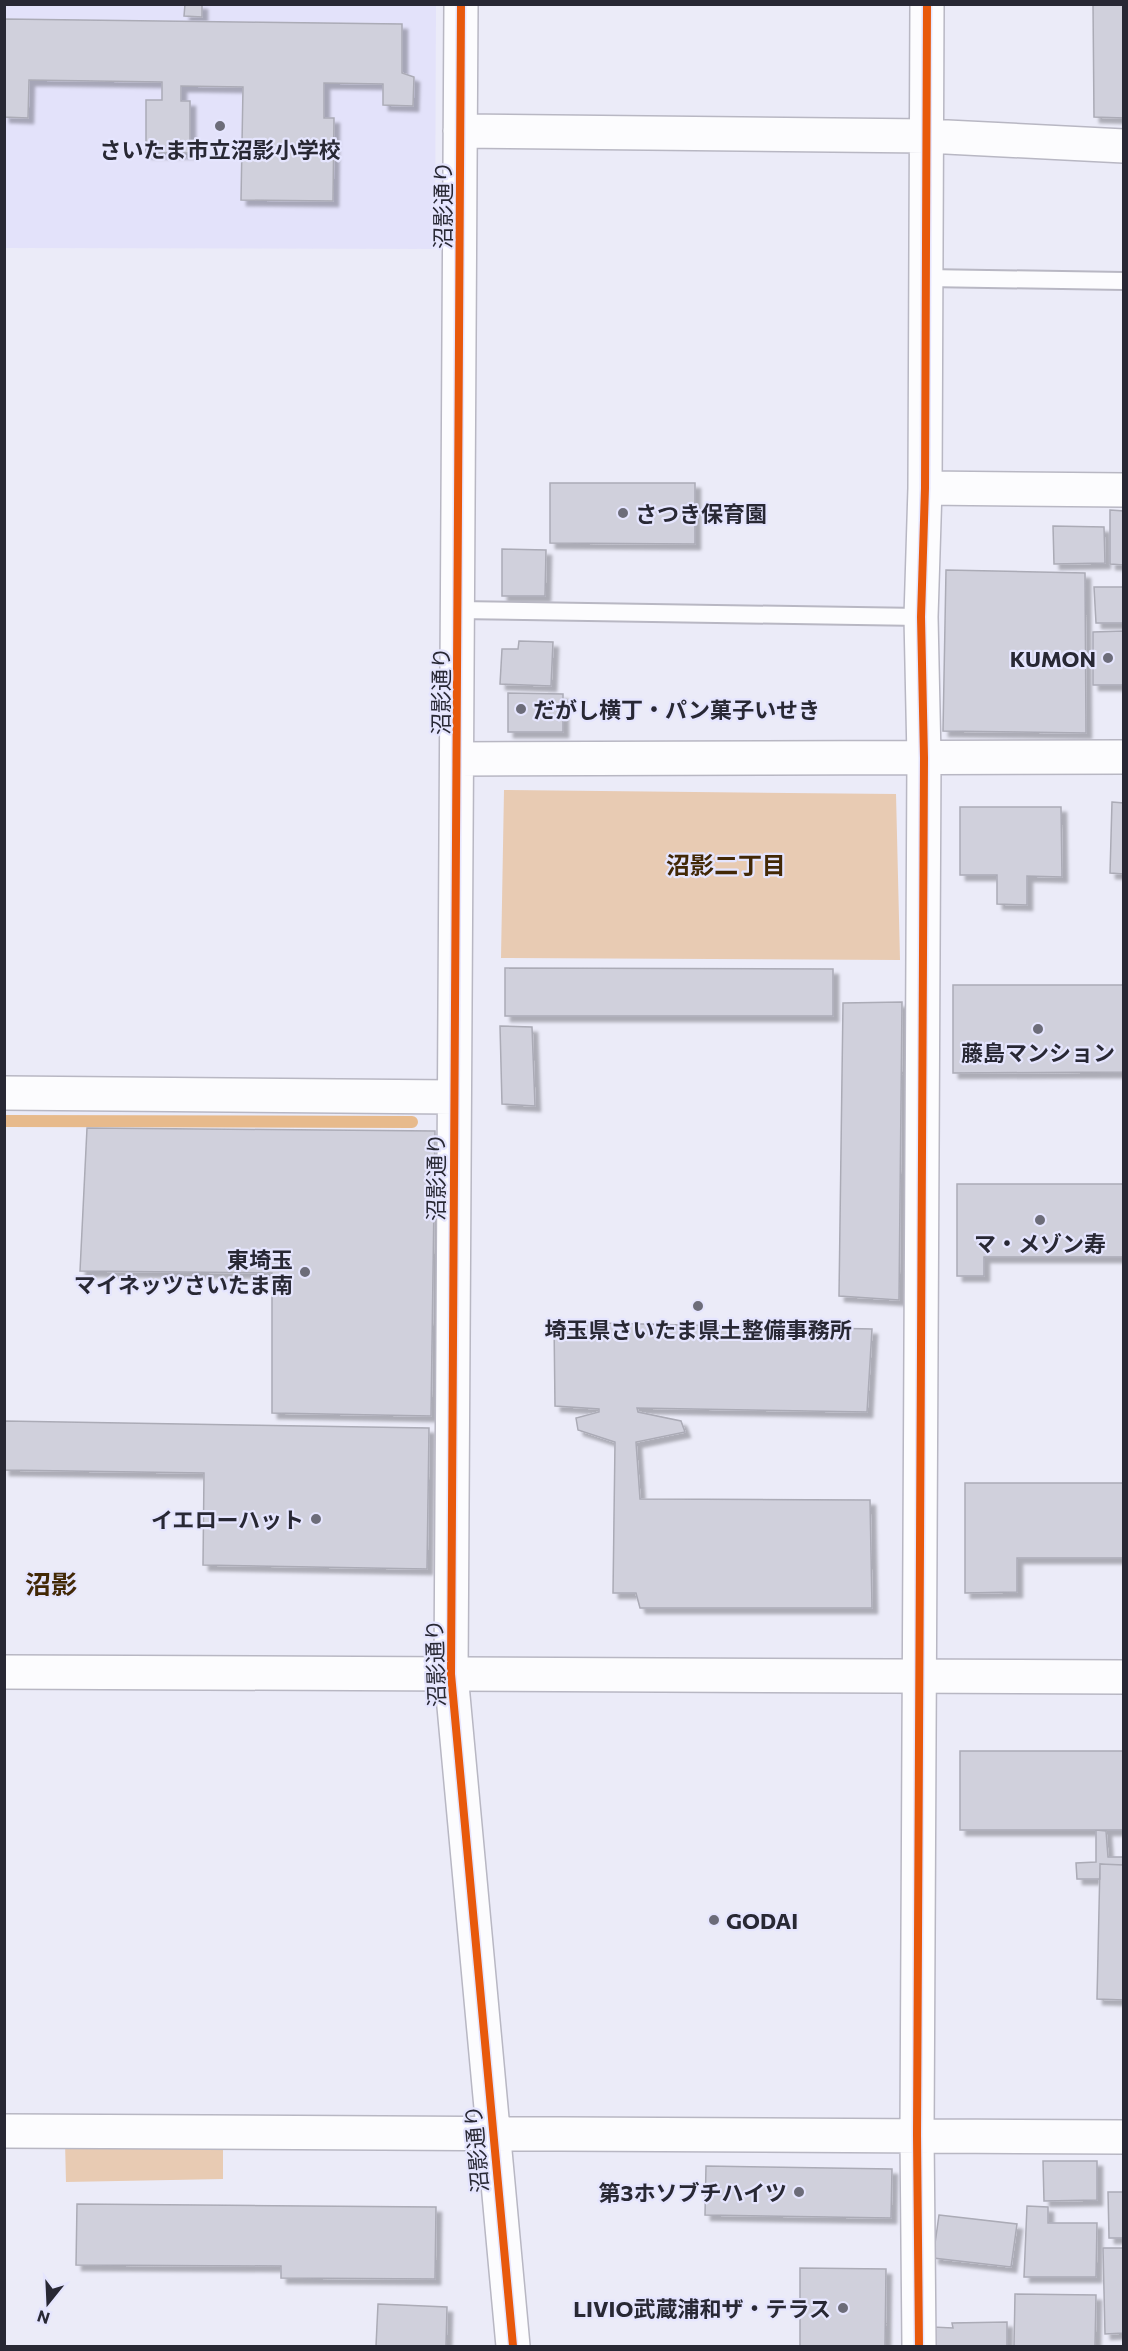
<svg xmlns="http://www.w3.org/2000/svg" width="1128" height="2351" font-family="Commissioner,'Noto Sans JP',sans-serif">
	<defs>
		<filter id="shadow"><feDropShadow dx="5.5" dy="5.5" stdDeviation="1.5" flood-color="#0004"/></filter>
	</defs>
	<rect width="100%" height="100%" fill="#ebebf8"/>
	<path fill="#e3e2fa" d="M5 5H436L435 249 5 248Z"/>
	<path fill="#e8cbb3" d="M504 790 896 794 900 960 501 958Z
		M223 2140V2179L66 2182 65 2142Z"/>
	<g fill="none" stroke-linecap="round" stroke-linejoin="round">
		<path stroke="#e7ba8c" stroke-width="12" d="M4 1121 412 1122"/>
	</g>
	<path fill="#d0d0dc" stroke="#ababb6" stroke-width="1.5" filter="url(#shadow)" d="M185 4H202V17L184 16Z
		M1093 4H1124V118L1094 117Z
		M4 19 402 24V73L414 77 413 106 383 105V84L324 83V118H334L333 201 241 200 243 87 181 86V101H190V153H146V100H162V82L29 80 28 118 4 117Z
		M550 483H695V544L550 543Z
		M1110 510 1124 511V565L1110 564Z
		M1053 526 1104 527 1105 563 1054 564Z
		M502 549 546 550 545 596H502Z
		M946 570 1085 573 1086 733 943 731Z
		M1094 587H1124V623H1096Z
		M1124 631V685H1093V632Z
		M519 641 553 642 551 686 500 684 502 649H518Z
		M508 693 563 694V732H508Z
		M1112 802 1124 803V874L1110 873Z
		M960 807H1061L1062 877 1027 876V905L997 904V875H960Z
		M505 968 833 969V1016H505Z
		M953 985H1124V1072L953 1073Z
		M902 1002 899 1300 839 1296 843 1003Z
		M500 1026 532 1027 535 1106 502 1104Z
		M87 1128 435 1131 431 1416 272 1413V1273L80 1271Z
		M957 1184H1124V1257H984V1276H957Z
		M554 1322 872 1329 867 1412 637 1408 638 1412 681 1421 685 1432 636 1442 640 1499 870 1500 872 1608H640L636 1593H613L615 1442 578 1430 576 1418 599 1412V1409L555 1406Z
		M4 1421 429 1428 427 1569 203 1565 204 1473 4 1470Z
		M965 1483H1124V1558H1017V1592L965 1593Z
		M960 1751H1124V1830H960Z
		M1096 1830 1106 1831 1108 1857H1124L1123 1865 1100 1864V1879H1077L1076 1863 1096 1862Z
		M1100 1864 1124 1865V2000L1097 1999Z
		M1043 2161H1097V2200L1044 2201Z
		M706 2166 892 2169 891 2218 705 2215Z
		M1108 2192H1124V2238H1109Z
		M77 2204 436 2207 435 2279 281 2278V2266L76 2265Z
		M1027 2206 1048 2207V2223H1097L1096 2277H1024Z
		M939 2215 1017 2224 1011 2267 933 2258Z
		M1103 2248H1124V2333L1105 2334Z
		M800 2268 886 2269 885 2346H800Z
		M1015 2294 1096 2295 1095 2346H1014Z
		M378 2304 447 2307 446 2346H376Z
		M1007 2322V2346H932L933 2327 953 2328 952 2323Z"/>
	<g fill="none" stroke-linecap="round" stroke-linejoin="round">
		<defs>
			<path id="service" d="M926 278 1124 281
				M458 610 921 617"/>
			<path id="minor" d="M461 4 451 1674 513 2346
				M460 131 927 136 1124 146
				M925 488 1124 490
				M457 759 1124 757
				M4 1093 453 1097
				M4 2131 1124 2137
				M919 2346 917 2135 924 758 921 617 925 488 927 4"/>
			<path id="tertiary" d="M4 1672 1124 1677"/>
		</defs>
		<use href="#service" stroke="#b8b7c3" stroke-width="20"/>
		<use href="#minor" stroke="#b8b7c3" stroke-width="36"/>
		<use href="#tertiary" stroke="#b8b7c3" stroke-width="36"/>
		<use href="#service" stroke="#fcfcfe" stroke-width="16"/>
		<use href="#minor" stroke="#fcfcfe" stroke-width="33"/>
		<use href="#tertiary" stroke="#fcfcfe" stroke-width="33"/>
		<defs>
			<path id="cycleway" d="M461 4 451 1674 513 2346
				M919 2346 917 2135 924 758 921 617 925 488 927 4"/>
		</defs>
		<use href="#cycleway" stroke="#e5e5fe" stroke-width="11"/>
		<use href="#cycleway" stroke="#e8590c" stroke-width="8"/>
	</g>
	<g fill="#6c6c79" stroke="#e5e5fe" stroke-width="2">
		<circle cx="220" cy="126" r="6"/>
		<circle cx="623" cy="513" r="6"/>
		<circle cx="1108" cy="658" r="6"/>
		<circle cx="521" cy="709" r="6"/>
		<circle cx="1038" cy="1029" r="6"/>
		<circle cx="1040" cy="1220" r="6"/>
		<circle cx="305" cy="1272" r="6"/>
		<circle cx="698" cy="1306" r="6"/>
		<circle cx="316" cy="1519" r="6"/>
		<circle cx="714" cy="1920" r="6"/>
		<circle cx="799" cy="2192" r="6"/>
		<circle cx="843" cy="2308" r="6"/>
	</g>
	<g text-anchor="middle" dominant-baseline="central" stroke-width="4.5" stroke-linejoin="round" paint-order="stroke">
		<g font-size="22" font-weight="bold" fill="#282834" stroke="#e5e5fe" text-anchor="end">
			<text x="220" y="149" text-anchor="middle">さいたま市立沼影小学校</text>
			<text x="635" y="513" text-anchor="start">さつき保育園</text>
			<text x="1096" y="658">KUMON</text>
			<text x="533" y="709" text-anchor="start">だがし横丁・パン菓子いせき</text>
			<text x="1038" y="1052" text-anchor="middle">藤島マンション</text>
			<text x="1040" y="1243" text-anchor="middle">マ・メゾン寿</text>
			<text x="293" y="1259">東埼玉<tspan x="293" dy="25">マイネッツさいたま南</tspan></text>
			<text x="698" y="1329" text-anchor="middle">埼玉県さいたま県土整備事務所</text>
			<text x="304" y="1519">イエローハット</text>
			<text x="726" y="1920" text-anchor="start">GODAI</text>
			<text x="787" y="2192">第3ホソブチハイツ</text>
			<text x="831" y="2308">LIVIO武蔵浦和ザ・テラス</text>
		</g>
		<g font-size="22" fill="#282834" stroke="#e5e5fe">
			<text transform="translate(442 205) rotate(-90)">沼影通り</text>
			<text transform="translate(440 691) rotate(-90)">沼影通り</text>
			<text transform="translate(435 1177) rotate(-90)">沼影通り</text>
			<text transform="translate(435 1663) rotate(-92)">沼影通り</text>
			<text transform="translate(476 2149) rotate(-95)">沼影通り</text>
		</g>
		<g font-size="24" font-weight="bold" fill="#422806" stroke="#e5e5fe">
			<text x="726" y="864">沼影二丁目</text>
		</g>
		<g font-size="26" font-weight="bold" fill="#422806" stroke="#e5e5fe">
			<text x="51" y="1583">沼影</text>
		</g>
	</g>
	<rect width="1128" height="2351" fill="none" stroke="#282834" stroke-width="12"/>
	<g transform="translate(48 2303) rotate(198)" stroke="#e5e5fe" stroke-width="4.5" paint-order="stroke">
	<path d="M0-4.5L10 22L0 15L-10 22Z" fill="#282834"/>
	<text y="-9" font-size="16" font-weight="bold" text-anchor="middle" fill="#282834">N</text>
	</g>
</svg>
